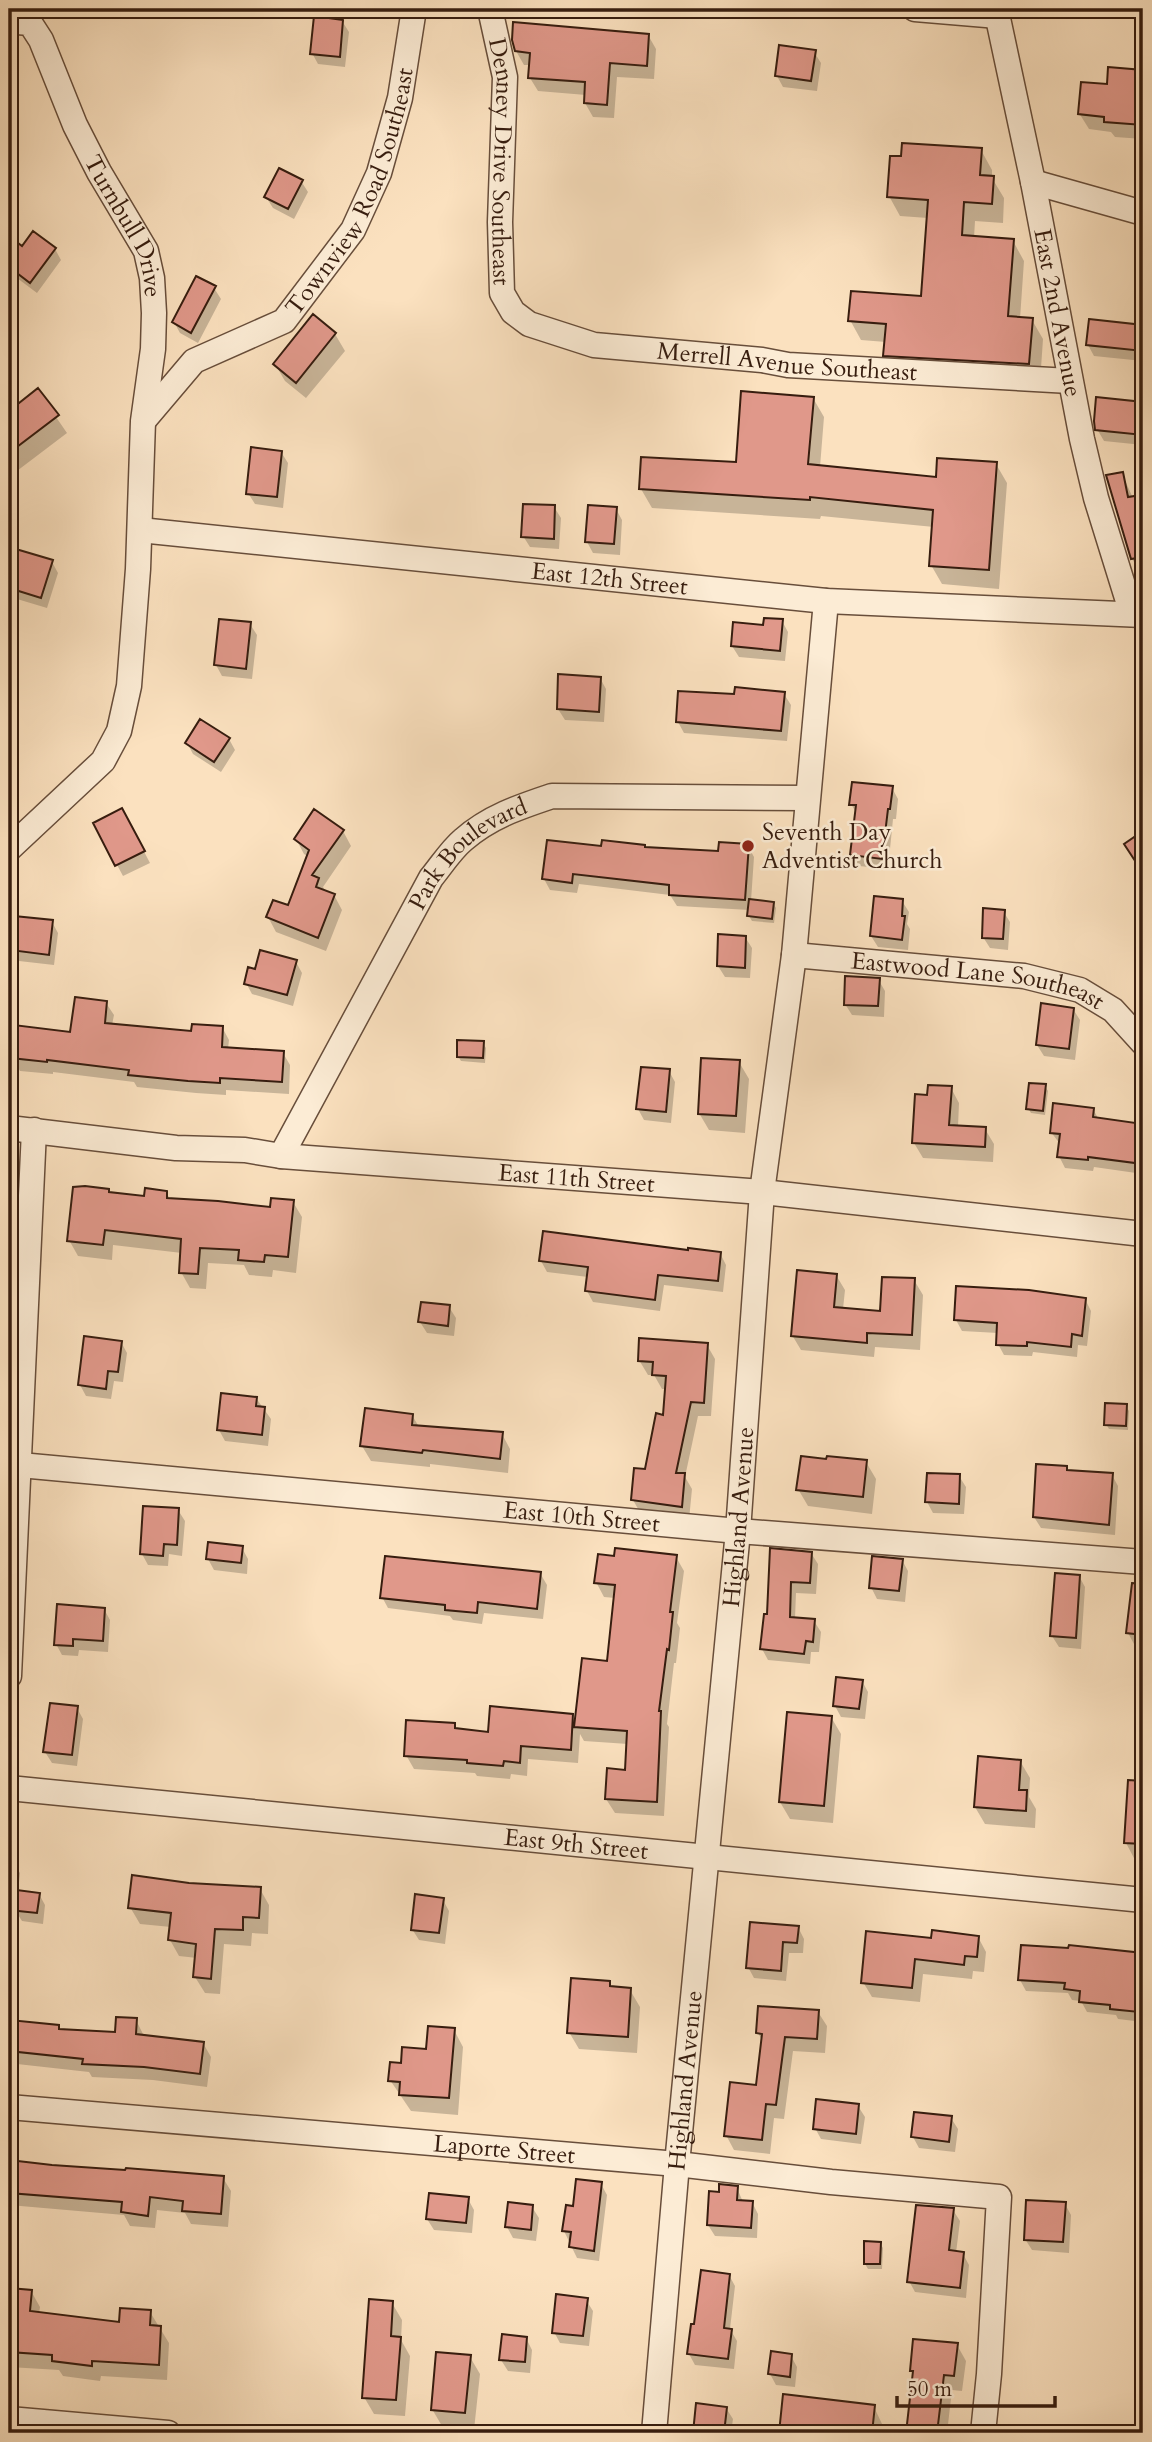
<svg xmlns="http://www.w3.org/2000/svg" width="1152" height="2442" font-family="Cardo,serif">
	<rect width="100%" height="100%" fill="#fbe1bf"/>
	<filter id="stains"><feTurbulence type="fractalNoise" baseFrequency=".00286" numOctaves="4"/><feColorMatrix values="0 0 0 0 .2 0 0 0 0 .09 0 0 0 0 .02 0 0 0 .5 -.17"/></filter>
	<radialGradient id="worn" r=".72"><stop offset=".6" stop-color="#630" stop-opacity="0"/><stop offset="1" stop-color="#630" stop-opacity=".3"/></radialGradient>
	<path fill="#0003" d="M342 21 349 32 345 67 318 64 312 53Z
		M648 35 656 49 654 79 617 77 614 118 593 117 585 103 586 95 538 91 530 78 531 65H524L516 51Z
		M814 52 821 63 817 91 783 87 777 76Z
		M1110 69 1143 72V139L1115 137 1111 132 1089 129 1079 113 1108 86Z
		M981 150 992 170V178L1004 198 1003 223 975 221 974 238 1013 241 1024 261 1020 319 1032 320 1043 339 1040 383 896 375 885 355 886 342 861 340 850 320 922 298 928 218 900 216 889 196Z
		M301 181 308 192 294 219 273 208 266 197Z
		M9 239 22 248 55 249 61 260 37 293 9 272Z
		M214 288 221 299 198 343 180 333 174 322Z
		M1090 321 1143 326V361L1094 356 1088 345Z
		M335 334 345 351 306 398 285 381 275 364Z
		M38 391 67 433 9 477V413Z
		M813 398 824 417 820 467 937 479 996 464 1007 483 999 589 942 584 931 565 934 527 821 516 820 519 652 508 641 489 738 464Z
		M1098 399 1143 403V445L1104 441 1097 429Z
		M281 452 288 463 283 508 255 504 248 493Z
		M1122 474 1133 498 1140 497 1143 503V575L1132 559Z
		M554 507 561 518 559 549 530 547 523 536Z
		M616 509 622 520 620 555 593 553 587 542Z
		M9 549 52 562 58 573 47 608 17 599 11 588 13 580 9 579Z
		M782 621 788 632 785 661 739 657 732 646Z
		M250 624 257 635 252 679 222 676 216 665Z
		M600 678 606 689 604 722 565 720 558 709Z
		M784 694 791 705 787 741 684 733 678 722 736 696Z
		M229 739 235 750 221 772 193 754 187 743Z
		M892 788 898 799 896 819H893L888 869 859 866 852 855 857 814 851 804Z
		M128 821 150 863 123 876 95 824Z
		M343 831 351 846 323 887 326 892 334 895 342 910 326 951 276 932 268 917 289 908 309 857 304 854 296 839Z
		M748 846 754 857 751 901 773 903 776 908 774 923 752 921 749 916 750 910 677 906 670 895 579 884 577 893 550 890 544 879 646 849 720 853Z
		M902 901 909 912 907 924 910 929 908 950 878 947 871 936Z
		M1003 911 1010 922 1008 950 990 948 983 937Z
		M52 922 58 933 54 965 19 961 12 950Z
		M745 937 752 948 750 978 725 977 718 966Z
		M296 962 302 973 293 1006 252 994 246 983 256 971Z
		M878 979 885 991 884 1017 852 1015 845 1004Z
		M106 1003 114 1015 112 1025 193 1033 222 1027 229 1040 228 1049 283 1053 290 1065 289 1094 226 1090V1095L196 1093 137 1087 134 1082 53 1072V1074L20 1071 12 1058 72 1033Z
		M1073 1009 1080 1020 1075 1060 1044 1056 1037 1045Z
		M483 1043 486 1048 485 1063 461 1061 458 1056Z
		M739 1062 749 1079 745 1133 709 1130 699 1113Z
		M669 1071 675 1082 671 1123 644 1120 638 1109Z
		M1045 1086 1048 1091 1045 1115 1031 1113 1028 1108Z
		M951 1088 959 1103 958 1127 985 1129 994 1144 993 1162 923 1158 914 1143 929 1097Z
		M1093 1109 1099 1120 1143 1125V1174L1094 1167 1093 1171 1065 1168 1059 1156 1060 1144 1051 1132Z
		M9 1178 14 1187 11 1224H9Z
		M108 1191 110 1194 145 1198 166 1193 171 1200 272 1209 293 1202 302 1217 296 1273 273 1270 272 1277 249 1275 244 1265 208 1263 206 1289 190 1288 181 1272 182 1253 113 1245 112 1260 78 1256 69 1240Z
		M720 1253 726 1265 723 1292 664 1285 660 1311 593 1302 587 1291 588 1277 547 1272 541 1261Z
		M836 1275 845 1290 843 1309 882 1313 914 1280 923 1295 920 1350 875 1347 874 1357 801 1350 792 1335Z
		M1085 1299 1091 1311 1087 1346 1078 1345 1077 1357 1033 1352 1032 1356 1004 1355 998 1344V1333L962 1331 956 1320Z
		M449 1307 456 1318 454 1336 427 1333 420 1322Z
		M1143 1316V1375L1138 1366Z
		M121 1342 127 1353 123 1382 114 1381 111 1399 86 1396 80 1385Z
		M707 1345 715 1359 711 1416H698L685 1477 692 1489 689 1520 641 1514 633 1500 646 1471 665 1417 667 1389H662L654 1375H648L639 1360Z
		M256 1398 271 1419 268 1446 225 1441 219 1430Z
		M1126 1406 1129 1411 1128 1430 1109 1429 1106 1424Z
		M412 1415 419 1427 502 1434 510 1449 508 1473 430 1464V1467L371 1461 362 1446Z
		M866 1462 876 1479 872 1514 808 1506 798 1489Z
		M1066 1467 1068 1472 1112 1475 1118 1486 1115 1535 1041 1528 1034 1517Z
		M959 1476 966 1487 964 1514 933 1513 927 1502Z
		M178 1510 185 1521 182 1556 169 1554 168 1566 148 1565 142 1554Z
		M242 1548 248 1559 247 1574 214 1570 208 1559Z
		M772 1550 811 1553 818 1564 816 1594 796 1593 795 1619 814 1621 821 1632 819 1652H811L810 1664 768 1660 762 1649 768 1616Z
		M676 1557 684 1571 677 1623 680 1628 676 1663H674L667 1724 669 1727 664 1816 615 1813 606 1799 626 1772 628 1744 584 1741 580 1734 578 1763 528 1759 527 1776 511 1774 510 1779 477 1776 475 1773 414 1769 406 1755 454 1725 458 1731 489 1734 572 1715 576 1722 609 1662 615 1598 604 1597 596 1582 615 1558Z
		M902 1560 908 1571 905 1602 877 1599 871 1587Z
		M540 1573 547 1585 543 1619 484 1613 482 1624 453 1620 450 1616 388 1608 382 1597Z
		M1079 1576 1085 1587 1081 1649 1059 1647 1052 1636Z
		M1132 1597 1143 1598V1645L1134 1644 1128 1633Z
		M104 1609 110 1620 108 1652 79 1650 78 1656 62 1655 56 1644Z
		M862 1681 868 1692 865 1719 841 1717 835 1706Z
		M77 1708 83 1719 77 1766 52 1763 45 1752Z
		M831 1717 841 1734 833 1823 790 1819 780 1802Z
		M1020 1761 1030 1778 1029 1797 1036 1809 1035 1828 985 1824 975 1807Z
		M1130 1782 1143 1783V1860H1135L1126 1843Z
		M9 1856 20 1873 18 1892 39 1894 45 1905 43 1924 22 1921 15 1910H9Z
		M189 1885 260 1889 269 1905 268 1934 252 1933 251 1946 224 1944 220 1994 205 1993 195 1977 197 1958 179 1956 170 1940 171 1927 140 1924 130 1907Z
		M443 1900 449 1911 445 1944 419 1940 412 1929Z
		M798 1927 804 1939 803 1953H789L786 1981 754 1978 748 1967Z
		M978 1937 986 1952 984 1972 973 1971 972 1979 923 1974 920 2002 872 1997 863 1982 932 1939Z
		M1070 1947 1143 1955V2022L1118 2019 1116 2015 1087 2012 1081 2001 1072 2000 1068 1993 1026 1991 1020 1980 1070 1950Z
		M609 1983 612 1988 630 1990 640 2007 637 2053 579 2049 569 2032Z
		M818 2012 827 2026 825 2053 793 2051 784 2119 774 2118 770 2154 734 2150 726 2135 758 2087 763 2042 758 2033Z
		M136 2020 144 2036 203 2043 211 2057 207 2087 153 2080 92 2077 89 2072 17 2064 9 2050 12 2022 58 2027 60 2031 117 2034Z
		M454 2030 463 2047 458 2115 411 2111 390 2080 402 2065 428 2051Z
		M858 2106 865 2117 861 2144 821 2139 815 2128Z
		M951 2118 958 2129 955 2152 919 2148 913 2137Z
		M9 2162 52 2167 223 2178 231 2191 228 2227 191 2224 185 2213 157 2210 155 2228 130 2226 124 2215 9 2205Z
		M601 2184 607 2195 599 2261 577 2258 564 2231 575 2208Z
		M737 2188 743 2202H752L758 2214 757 2238 715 2236 708 2225 721 2194Z
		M468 2199 474 2210 472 2233 434 2230 427 2219Z
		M1065 2204 1071 2215 1069 2253 1032 2250 1025 2239Z
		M532 2207 539 2218 536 2241 513 2238 507 2227Z
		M953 2210 960 2221 956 2253 963 2254 969 2265 966 2298 915 2292 909 2281Z
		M880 2243 883 2248 882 2269H868L865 2264Z
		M729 2275 735 2286 730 2329 737 2341 734 2369 695 2365 689 2354Z
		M9 2290 31 2291 40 2307 39 2314 121 2324 150 2312 169 2343 167 2380 101 2376 100 2381 63 2376 59 2370 9 2367Z
		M586 2300 593 2311 589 2346 560 2343 554 2332Z
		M392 2303 402 2320 401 2340 410 2356 405 2416 374 2414 364 2397Z
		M526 2338 532 2350 530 2373 508 2371 501 2360Z
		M957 2345 966 2361 962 2391 952 2390 947 2433H780L784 2396 874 2407 883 2426 908 2429 914 2375 912 2371Z
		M791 2356 797 2367 795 2387 776 2385 770 2374Z
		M470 2357 480 2374 474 2430 442 2426 432 2409Z
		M698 2405 726 2408 733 2419 731 2433H694Z"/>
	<path fill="#e0988a" stroke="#371d0f" stroke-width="2" d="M314 16 343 20 340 57 310 54Z
		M513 22 649 34 647 66 610 63 607 105 584 103 585 82 528 78 530 53 515 51 512 40Z
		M779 45 816 50 811 81 775 76Z
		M1108 67 1143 70V125L1104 122V117L1078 114 1081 82 1107 84Z
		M902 143 982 148 980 175 994 176 992 204 964 202 962 235 1014 239 1008 316 1033 318 1029 364 883 356 886 324 848 321 851 291 921 296 928 200 887 197 890 156H901Z
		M279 168 303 180 288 209 264 197Z
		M33 231 56 248 30 283 9 267V236L22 246Z
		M196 276 216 286 191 333 172 322Z
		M313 314 336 333 296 383 273 364Z
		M1089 319 1143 325V351L1086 345Z
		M38 388 59 415 9 453V411Z
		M741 391 814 397 808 464 936 477 937 458 997 462 989 570 929 566 933 510 810 497V500L639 489 641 457 736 462Z
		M1096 397 1143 402V435L1095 430 1094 421Z
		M251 447 282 451 277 497 246 494Z
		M1123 472 1128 497 1141 495 1143 507V557L1131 559 1106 475Z
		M523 504 555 505 554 539 521 537Z
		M588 505 617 507 614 544 585 542Z
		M9 547 53 560 41 598 9 588 13 572 9 571Z
		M764 618 783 619 780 651 731 646 733 622 763 625Z
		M219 619 251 622 246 669 214 665Z
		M558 674 601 677 599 712 557 709Z
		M735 687 785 692 781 731 676 722 678 691 734 694Z
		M200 719 230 738 214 762 185 743Z
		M852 782 893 786 890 809H888L882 859 850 855 856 805H849Z
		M122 808 145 851 115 866 93 823Z
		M314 809 344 830 312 875 319 878 316 887 335 894 318 938 266 917 273 900 288 905 309 850 294 839Z
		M1143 831V873L1124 844Z
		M547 840 601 846 602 840 645 845V847L718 851 719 842 749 844 745 900 669 895V885L573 874 572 883 542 879Z
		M874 896 903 899 902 916H905L902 940 870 936Z
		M749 899 774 902 772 919 747 916Z
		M983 908 1005 910 1003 939 982 938Z
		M14 916 53 920 49 955 10 950Z
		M718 934 746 936 745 968 717 966Z
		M260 950 297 960 287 995 244 984 248 967 255 969Z
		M845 976 880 978 878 1006 844 1005Z
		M75 997 107 1001 105 1023 191 1031 192 1024 223 1026 222 1047 284 1051 282 1082 220 1078V1083L188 1081 128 1075 129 1070 47 1060V1062L11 1058 14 1025 70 1032Z
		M1041 1003 1074 1008 1069 1049 1036 1045Z
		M457 1040 484 1041 483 1058 457 1057Z
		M701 1058 740 1060 736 1116 698 1114Z
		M641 1067 670 1069 666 1112 636 1109Z
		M1029 1083 1046 1084 1043 1111 1026 1109Z
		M928 1085 952 1086 949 1125 986 1127 985 1147 912 1143 915 1094 927 1095Z
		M1053 1103 1094 1108 1093 1117 1143 1124V1164L1088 1157V1160L1057 1157 1060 1134 1050 1133Z
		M85 1186 109 1189V1192L144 1196 145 1188 167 1191V1198L218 1201 270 1207 271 1198 294 1200 288 1257 265 1255 264 1262 238 1260 239 1250 200 1248 198 1274 179 1273 181 1239 105 1230 103 1245 67 1241 73 1187Z
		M543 1231 688 1250V1248L721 1252 718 1281 658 1275 655 1300 585 1291 588 1267 539 1261Z
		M797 1270 837 1274 834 1307 880 1311 882 1277 915 1278 912 1335 867 1333V1343L791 1336Z
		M956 1286 1029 1290 1086 1298 1082 1336 1072 1334 1071 1347 1027 1342V1346L996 1345 997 1323 954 1320Z
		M421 1302 450 1305 448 1326 418 1322Z
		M84 1336 122 1341 118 1372 108 1371 106 1389 78 1385Z
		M639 1338 708 1343 704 1403 691 1402 676 1473H685L682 1507 631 1500 634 1468 645 1469 656 1413 663 1415 666 1376 652 1375 653 1362 638 1361Z
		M221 1393 257 1397 256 1406 265 1407 262 1435 217 1430Z
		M1105 1403 1127 1404 1126 1426 1104 1425Z
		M365 1408 413 1414 412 1425 503 1432 500 1459 423 1450 422 1453 360 1446Z
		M801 1456 826 1459 827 1456 867 1460 863 1497 796 1490Z
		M1036 1464 1067 1466V1470L1113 1473 1109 1525 1033 1517Z
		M927 1473 960 1474 959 1504 925 1502Z
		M143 1506 179 1508 177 1545 164 1544 163 1556 140 1554Z
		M208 1542 243 1546 241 1563 206 1559Z
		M615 1548 677 1555 670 1612H673L669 1650 667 1649 659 1711H661L657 1802 605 1799 607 1768 625 1770 627 1731 574 1727 582 1658 607 1661 615 1585 594 1583 598 1554 614 1556Z
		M770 1548 812 1552 810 1583 791 1582 790 1617 815 1619 813 1642 806 1641 804 1654 760 1649 764 1614H767Z
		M385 1556 541 1572 537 1609 478 1602 477 1613 445 1610V1605L380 1598Z
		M872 1556 903 1559 899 1591 869 1588Z
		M1055 1573 1080 1575 1076 1638 1050 1636Z
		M1132 1583 1143 1584V1635L1126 1633Z
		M57 1604 105 1608 103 1641 73 1639V1646L54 1645Z
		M836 1677 863 1680 859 1709 833 1706Z
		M50 1703 78 1706 72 1755 43 1752Z
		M490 1706 573 1714 571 1750 521 1746 520 1763 504 1761 503 1766 467 1763V1760L404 1756 406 1720 455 1723V1728L488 1732Z
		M787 1712 832 1716 824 1806 779 1802Z
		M978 1756 1021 1760 1019 1790H1027L1026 1811 974 1807Z
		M1128 1780 1143 1781V1844L1124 1843Z
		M132 1875 189 1883 261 1887 259 1918 243 1917V1930L215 1929 211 1979 193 1977 196 1944 168 1940 171 1913 128 1908Z
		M9 1889 40 1893 37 1913 9 1910Z
		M415 1894 444 1898 439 1933 411 1930Z
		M750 1922 799 1926 797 1943 783 1942 781 1971 746 1968Z
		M932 1930 979 1936 977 1957 965 1956 964 1965 915 1959 912 1988 861 1983 866 1931 931 1938Z
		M1021 1945 1068 1948 1069 1945 1143 1953 1139 2012 1110 2009V2005L1079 2002 1080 1991 1064 1989 1065 1983 1018 1980Z
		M571 1978 610 1981V1986L631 1988 628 2037 567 2033Z
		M758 2006 819 2010 817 2039 785 2037 776 2105 766 2104 762 2140 724 2136 730 2082 756 2085 762 2034 756 2033Z
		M116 2017 137 2018 136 2034 204 2042 200 2074 144 2067 82 2064 83 2059 9 2051 10 2020 59 2025V2029L115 2032Z
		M428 2026 455 2028 449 2098 399 2095 400 2082 388 2081 390 2062 401 2063 402 2047 426 2049Z
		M816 2099 859 2104 856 2134 813 2129Z
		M914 2112 952 2116 949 2142 911 2137Z
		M9 2160 52 2165 125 2170 126 2168 224 2176 221 2214 182 2211 183 2201 150 2197 148 2216 121 2212 122 2202 9 2193Z
		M576 2179 602 2182 594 2251 569 2247 571 2232 562 2231 566 2205 573 2206Z
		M719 2184 738 2186 737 2200 753 2201 751 2228 707 2225 709 2191 719 2192Z
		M429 2193 469 2197 466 2223 426 2219Z
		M1026 2200 1066 2202 1063 2242 1024 2240Z
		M508 2202 533 2205 531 2230 505 2227Z
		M916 2205 954 2208 949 2250 964 2252 960 2288 907 2282Z
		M864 2241 881 2242 880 2264H864Z
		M701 2270 730 2274 724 2328 732 2329 728 2359 687 2354 691 2324H694Z
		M9 2288 32 2290 30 2311 119 2322 120 2308 151 2310 150 2325 161 2326 159 2365 92 2361V2366L52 2361V2355L9 2352Z
		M556 2294 588 2298 583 2336 552 2333Z
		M369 2299 393 2301 391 2336 401 2337 396 2400 362 2398Z
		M502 2334 527 2337 525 2362 499 2360Z
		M913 2339 958 2343 954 2376 944 2375 937 2433H906L913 2371H910Z
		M771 2351 792 2354 790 2377 768 2374Z
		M436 2352 471 2355 465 2413 431 2410Z
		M783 2394 875 2405 872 2433H779Z
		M696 2403 727 2407 724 2433H693Z"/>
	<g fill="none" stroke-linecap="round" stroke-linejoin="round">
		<defs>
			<g id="minor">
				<path id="s1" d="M490 9 505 77 500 222 502 293 513 312 529 324 594 345 762 360 788 365 1070 381"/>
				<path d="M915 9 998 16"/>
				<path id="s2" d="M996 9 1033 182 1082 439 1096 498 1132 614"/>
				<path id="s3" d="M9 25 17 22 30 23 41 40 75 125 99 172 146 251 152 278 154 313 153 349 143 421 138 569 129 686 119 731 103 761 9 849"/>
				<path d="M1033 182 1143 213"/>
				<path id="s4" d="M144 420 194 361 284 321 353 230 379 173 400 98 414 9"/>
				<path id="s5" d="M140 530 826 601 1143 615"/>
				<path id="s6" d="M794 955 1024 976 1080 990 1113 1010 1143 1043"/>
				<path id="s7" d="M9 1128 176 1148 245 1150 281 1156 762 1192 1143 1234"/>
				<path id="s8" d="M281 1156 431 878C441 866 451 850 463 840 489 817 519 807 552 796L807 798"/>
				<path id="s9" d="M20 1465 738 1531 1143 1562"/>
				<path d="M9 1676 34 1130"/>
				<path id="s10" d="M9 1788 1143 1900"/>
				<path id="s11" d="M9 2107 677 2164 831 2182 999 2197 989 2374 983 2433"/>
				<path d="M9 2419 168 2433"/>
				<path id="s12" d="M654 2433 677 2164 738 1531 762 1192 794 955 826 601"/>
			</g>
		</defs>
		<use href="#minor" stroke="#684e3b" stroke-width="27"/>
		<use href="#minor" stroke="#fcecd5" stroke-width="24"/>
	</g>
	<circle fill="#8f2418" stroke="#fcecd5" stroke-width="2.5" cx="748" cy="846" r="7"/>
	<g text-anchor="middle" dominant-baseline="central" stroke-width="5" stroke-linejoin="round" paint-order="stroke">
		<g font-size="24" fill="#371d0f" stroke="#fcecd5">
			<text stroke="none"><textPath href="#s1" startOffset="154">Denney Drive Southeast</textPath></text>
			<text stroke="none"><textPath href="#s4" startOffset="324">Townview Road Southeast</textPath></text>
			<text stroke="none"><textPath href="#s3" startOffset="247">Turnbull Drive</textPath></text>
			<text stroke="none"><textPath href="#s2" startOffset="310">East 2nd Avenue</textPath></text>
			<text stroke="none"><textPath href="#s1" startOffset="590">Merrell Avenue Southeast</textPath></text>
			<text stroke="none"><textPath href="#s5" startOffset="472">East 12th Street</textPath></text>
			<text stroke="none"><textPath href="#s8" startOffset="360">Park Boulevard</textPath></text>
			<text stroke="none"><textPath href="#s6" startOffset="186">Eastwood Lane Southeast</textPath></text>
			<text stroke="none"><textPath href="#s7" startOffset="570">East 11th Street</textPath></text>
			<text stroke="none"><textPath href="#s9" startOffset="564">East 10th Street</textPath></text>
			<text stroke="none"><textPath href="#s12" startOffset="920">Highland Avenue</textPath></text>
			<text stroke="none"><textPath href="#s10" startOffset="570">East 9th Street</textPath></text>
			<text stroke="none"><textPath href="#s12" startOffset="354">Highland Avenue</textPath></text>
			<text stroke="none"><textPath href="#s11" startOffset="497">Laporte Street</textPath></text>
		</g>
		<g font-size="24" fill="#371d0f" stroke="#fcecd5" text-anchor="start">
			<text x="762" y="832">Seventh Day<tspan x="762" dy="28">Adventist Church</tspan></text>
		</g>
	</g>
	<rect width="1152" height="2442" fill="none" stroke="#fbe1bf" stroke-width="35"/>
	<rect x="10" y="10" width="1131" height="2421" fill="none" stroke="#371d0f" stroke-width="3.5"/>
	<rect x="18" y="18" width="1117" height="2407" fill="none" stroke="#371d0f" stroke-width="2"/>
	<path d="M897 2396v10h158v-10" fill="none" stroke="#371d0f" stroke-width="3.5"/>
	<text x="907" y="2396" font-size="21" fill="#371d0f" stroke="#fcecd5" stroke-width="5" paint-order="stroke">50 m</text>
	<rect width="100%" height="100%" filter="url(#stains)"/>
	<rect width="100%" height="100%" fill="url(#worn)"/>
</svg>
